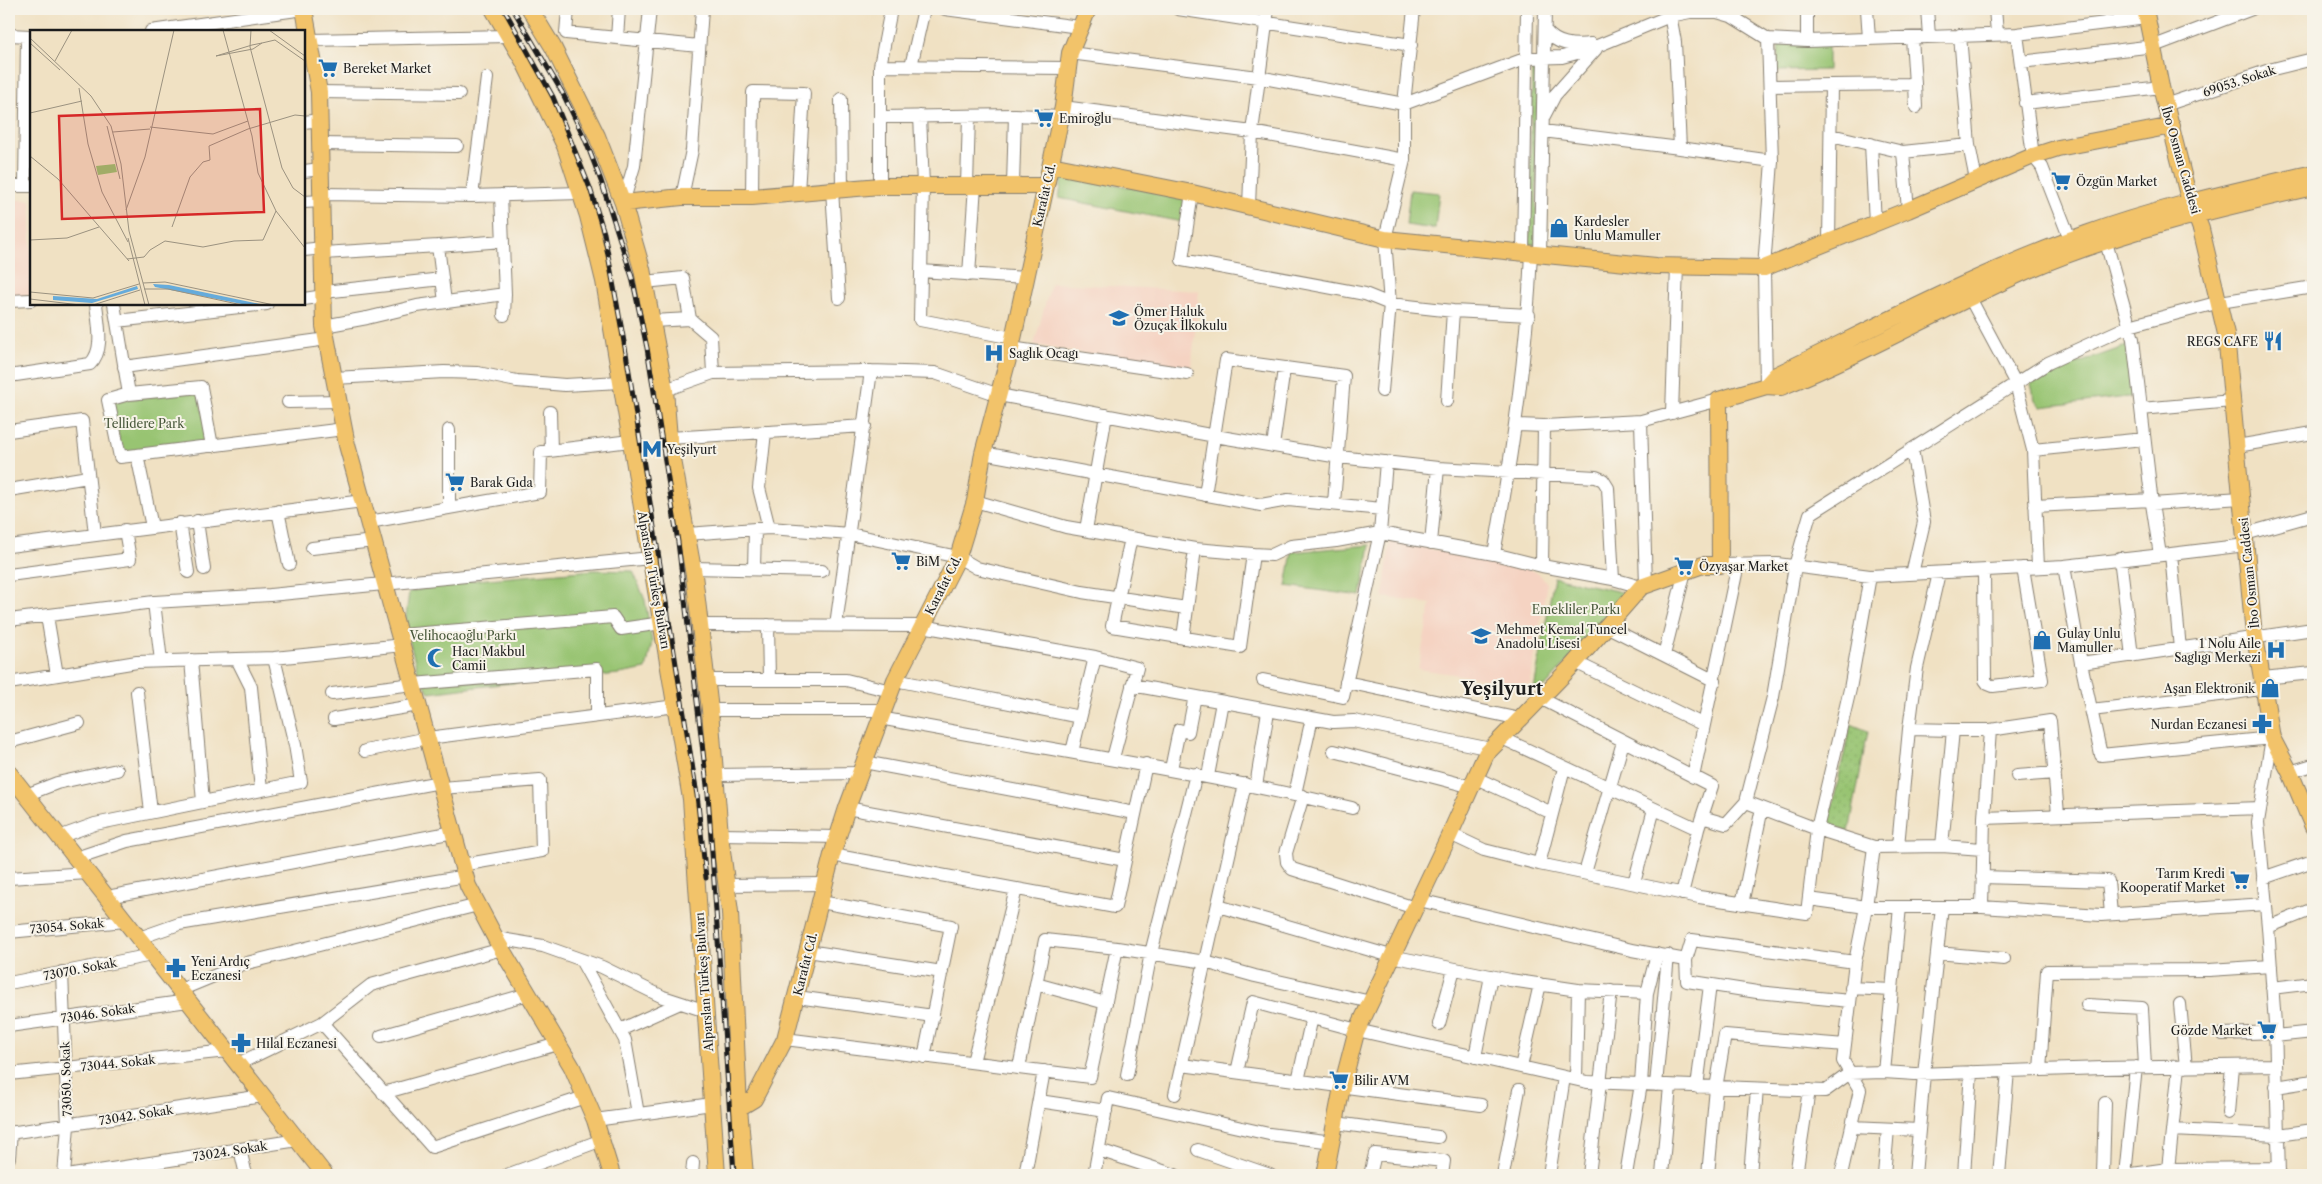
<svg xmlns="http://www.w3.org/2000/svg" width="2322" height="1184" font-family="'Libre Caslon Text',serif">
	<defs>
		<pattern id="grass-dots" width="8" height="8" patternUnits="userSpaceOnUse" patternTransform="scale(1.25)"><rect width="8" height="8" fill="#98c472"/><path d="M2 2h.1M6 6h.1" fill="none" stroke="#82a862" stroke-width="1.8" stroke-linecap="round"/></pattern>
	</defs>
	<rect width="100%" height="100%" fill="#f7f3e8"/>
	<filter id="ink" filterUnits="userSpaceOnUse"><feTurbulence type="fractalNoise" baseFrequency=".02" numOctaves="2"/><feDisplacementMap in="SourceGraphic" scale="10" xChannelSelector="R" yChannelSelector="G"/><feConvolveMatrix kernelMatrix="1 2 1 2 8 2 1 2 1" color-interpolation-filters="sRGB"/></filter>
	<filter id="wash" filterUnits="userSpaceOnUse"><feTurbulence type="fractalNoise" baseFrequency=".0096" numOctaves="4" result="noise"/><feDisplacementMap in="SourceGraphic" scale="20" xChannelSelector="R" yChannelSelector="G"/><feGaussianBlur stdDeviation="1.12" result="paint"/><feColorMatrix in="noise" values="0 0 0 0 0 0 0 0 0 0 0 0 0 0 0 0 0 1.4 0 .05"/><feComposite in="paint" operator="in"/></filter>
	<g filter="url(#wash)">
		<rect width="100%" height="100%" fill="#f0e1c3"/>
		<path fill="#f5d3c2" d="M9 200H31V296L9 297Z
			M1051 283 1199 291 1191 371 1034 345Z
			M1390 541 1513 565 1529 569 1539 574 1547 583 1530 685 1418 669 1431 604 1383 597Z"/>
		<path fill="url(#grass-dots)" stroke="#5a7047" d="M1532 65H1538L1536 245H1529Z
			M1851 724 1868 731 1849 832 1828 825Z"/>
		<path fill="#98c472" stroke="#5a7047" d="M1779 42 1828 43V70L1777 71Z
			M1063 174 1185 198 1182 222 1059 198Z
			M1410 190 1439 193 1435 229 1406 225Z
			M2129 345 2136 396 2041 407 2035 400 2031 384 2037 378Z
			M198 391 209 443 122 454 112 401Z
			M1370 545 1361 596 1286 586 1292 552Z
			M594 570 633 571 645 600 652 642 646 669 620 674 501 684 429 693 417 669 405 624 409 592 453 582Z
			M1554 577 1626 593 1546 686 1534 689Z"/>
	</g>
	<g filter="url(#ink)">
		<g fill="none" stroke-linecap="round" stroke-linejoin="round">
			<defs>
				<path id="minor" d="M568 9 566 33 699 46
					M945 9 1079 27
					M1178 9 1411 45
					M1669 9 1675 42 1680 148 1772 161
					M1807 9V41
					M1867 9 1869 39
					M1927 9 1929 36
					M1995 9 1997 33
					M1545 30C1556 45 1573 46 1591 44
					M151 31 304 9
					M2017 34 2033 156 2042 167 2070 239
					M9 35 31 36
					M1960 35 1969 145 1976 180
					M617 38 619 9
					M310 40 509 36
					M1070 53 1258 77 1404 104 1527 58 1562 57 1585 51 1670 16 1690 12H1717L1731 16 1768 39 1807 41 2017 34 2147 18
					M2021 62 2154 46 2252 9
					M880 66 1067 68
					M911 66 924 9
					M1915 84 1916 107
					M1831 85 1915 84 1912 38
					M1770 86 1831 85 1829 243
					M319 92 459 94
					M841 99 842 189
					M2025 103 2161 87
					M2165 105 2273 69 2313 59
					M1063 107 1252 132 1404 160
					M920 116 923 185 920 320 1013 338
					M1544 116 1555 95 1596 49
					M882 117 1015 115 1061 117
					M304 122 320 120
					M1543 131 1680 148
					M1831 135 1903 152 1969 145
					M321 144 457 146
					M1871 144 1875 224
					M1903 152 1908 210
					M304 171 321 169
					M967 185 969 116
					M1013 185 1015 115
					M9 186H31
					M25 186 27 36
					M880 186V66L891 9
					M832 190 839 298
					M1192 193 1182 260 1365 294 1390 304 1453 311 1529 315
					M322 194 472 196 580 193
					M501 195 505 294 504 315
					M472 196 487 78
					M682 197 692 150 702 9
					M752 197 753 92 804 93 798 193
					M304 202 322 201
					M623 203 634 166 650 9
					M1249 206 1252 132 1268 9
					M2106 242 2133 339 2152 504 2160 555
					M304 250 323 248
					M1523 252 1527 9
					M323 253 438 246
					M1540 255 1545 9
					M921 271 1026 278
					M969 275 975 185
					M645 282 683 278 690 319 711 337 713 373
					M324 292 442 279
					M1970 298 2016 384 2033 450 2038 567
					M304 299 324 296
					M9 301 31 300
					M445 302 438 246 503 241
					M114 304 129 394 108 400 120 457 137 455 152 527
					M117 321 267 304
					M652 321 690 319
					M324 326 367 318 417 306 505 294
					M1011 348 1187 374
					M124 367 327 339
					M9 376 90 364C105 350 98 323 96 304
					M334 378 444 372 478 373 517 381 565 385 620 382
					M1766 386 1764 268 1772 161 1768 39
					M665 390 713 373 871 371 935 373 999 395 1215 436 1339 457 1438 468 1596 477 1603 480 1608 488 1613 579
					M1382 391 1390 304 1385 239 1404 160V104L1414 9
					M129 394 201 387 212 446
					M1447 401 1453 311
					M288 402 339 401
					M2141 409 2232 401
					M550 412 551 451
					M1672 413 1677 266
					M1517 425 1544 426
					M9 431 82 421 95 534
					M765 432 759 488 769 528
					M669 438 865 426
					M1273 446 1284 369
					M2237 446 2313 433
					M1912 449 1924 522 1912 574
					M2033 450 2144 439
					M983 453 1261 505 1288 500 1382 509
					M137 455 344 429
					M9 490 88 477
					M1205 495 1226 360 1344 376 1334 503
					M975 501 1066 527 1195 549 1253 554 1272 555 1291 546 1336 541 1380 533 1494 554 1542 566 1613 579 1641 587
					M2152 504 2241 498
					M2035 506 2151 500
					M449 508V430
					M278 511 289 564
					M197 521 204 569
					M369 522 540 492 541 452 630 441
					M180 523 188 572
					M1086 530 1106 415
					M687 534 769 528 850 534 958 557 977 568 1082 592 1186 608
					M2245 534 2313 515
					M1131 538 1112 626 1240 647 1253 554
					M1431 543 1438 468
					M9 546 363 501
					M312 548 374 541
					M1494 554C1512 454 1527 355 1531 253
					M2171 554 2246 545
					M2120 558 2132 656
					M1720 565 1777 564 1870 576 2064 566 2171 554 2180 649
					M1542 566 1544 426 1641 421
					M2064 566 2081 663 2101 755 2272 738 2258 822 2268 927 2275 1024 2279 1175
					M693 568 822 571
					M754 568 755 529
					M1984 571 1985 680 1988 684 1993 686 2042 680 2023 568
					M9 575 130 559 125 530
					M1646 585 1641 421 1719 400
					M154 602 161 661
					M47 616 57 675
					M9 620 154 602 270 595 651 558
					M700 625 922 626 1095 657 1137 668 1113 758
					M768 625 769 679
					M836 625 871 371
					M1606 626 1715 681
					M400 635 613 617 621 629 662 623
					M1183 638 1195 549
					M1664 655 1685 571
					M237 659 251 687 261 790
					M191 660 203 802
					M1575 662 1704 725
					M2081 663 2313 629
					M2263 678 2313 673
					M706 680H846L891 691
					M895 680 1080 717
					M1263 680 1343 697 1380 533 1386 462
					M1346 682 1520 719
					M9 683 137 662 274 658 403 645
					M1132 685 1333 722 1354 721 1491 749
					M137 692 151 812
					M332 694 413 684 597 669V716
					M1540 698 1712 786 1698 829 1682 894
					M710 710H883
					M2091 710 2228 694 2265 688
					M880 718C1038 748 1196 771 1352 808
					M334 719 419 705
					M1909 729 1917 668 1939 573
					M1502 738 1698 829
					M9 742 79 723
					M365 751 428 738 676 706
					M1334 751 1472 787
					M1072 752 1095 657
					M864 762 1135 813
					M1171 769 1179 730 1188 732 1194 701
					M2290 772 2313 765
					M716 775 860 773
					M1208 776 1222 702
					M2017 776 2055 773
					M1693 777 1738 564
					M1476 778 1552 813
					M1256 786 1268 711
					M442 788 540 780 542 851 462 865
					M1295 794 1312 718
					M26 795 57 783 117 770
					M1303 796 1286 853 1287 862 1292 869 1415 908
					M1746 802 1817 829 1874 847 1866 907 1855 962 1843 1061 1860 1090 1841 1175
					M847 808 1125 860
					M1702 817 1726 824 1746 802 1773 697 1795 566 1810 514 2048 363 2129 326 2220 302 2313 287
					M1984 818 1990 730
					M1450 834 1484 850 1539 864 1699 897 1807 913 1817 829 1850 689 1870 576
					M720 835 837 837
					M59 837 95 824 301 782 295 745 274 658
					M1898 846 1909 729 1953 730
					M1942 846 1953 730H1990L2050 721 2058 814
					M1874 847 1942 846 1982 849
					M832 855 1115 907 1146 764
					M76 858 127 841 440 782
					M1539 864 1564 768
					M1585 873 1623 742
					M1982 877 2108 881 2111 914
					M9 878 88 873
					M2263 878 2313 861
					M1634 883 1654 809
					M727 885 825 884
					M107 897 454 832
					M1809 899 1866 907H1982L2101 915 2266 904
					M1419 900 1632 950 1686 960
					M821 902 951 926 924 1057
					M1742 904 1762 808
					M1218 906 1391 956 1510 980 1578 990 1576 1079
					M1982 907 1984 818 2260 808
					M2268 927 2313 909
					M9 932 125 921
					M139 938 179 924 466 876
					M496 938 543 946 602 967 663 997 706 1011
					M808 951 942 972
					M1937 953 2004 959
					M581 960 625 1040 638 1114
					M62 972 68 1126 64 1175
					M9 983 152 955
					M1036 984 1106 1003
					M1851 988 1892 990
					M2272 988 2313 983
					M180 990 243 964 478 905
					M1578 990 1647 993 1657 954
					M797 997 933 1016
					M1850 1001 1757 992 1687 981 1686 960 1692 940 1855 962
					M2180 1004 2186 1067
					M2087 1005 2142 1008 2145 1067
					M322 1023 371 985 502 949
					M1439 1024 1454 969
					M9 1026 188 1001
					M620 1030 680 1003
					M2223 1034 2275 1032
					M381 1036 528 994
					M2275 1036 2313 1032
					M785 1039 1090 1077 1117 948
					M1475 1057 1491 976
					M973 1062 1016 889
					M238 1064 322 1023 432 1147 585 1097
					M1182 1065 1481 1105
					M1521 1067 1540 984
					M1019 1068 1045 940 1117 948 1205 962 1255 976 1371 1002
					M2040 1070 2047 971 2209 970 2271 966
					M1237 1072 1253 1002 1357 1030 1587 1082 1825 1091 1850 1073 1884 1072 1915 1074 2103 1068 2276 1065
					M1884 1072 1900 907
					M9 1074 227 1051
					M1127 1075 1151 953 1196 774
					M1298 1081 1312 1017
					M1656 1085 1668 955
					M1697 1087 1710 985
					M2276 1087 2313 1081
					M383 1093 558 1044
					M1175 1094 1245 784
					M1039 1101 1106 1111
					M2228 1113 2232 1066
					M595 1120 712 1104
					M1336 1123 1438 1137
					M1852 1127 1919 1130
					M2172 1130 2278 1135 2313 1130
					M9 1133 263 1096
					M240 1149 246 1175
					M1099 1150 1175 1175
					M1198 1150 1270 1175
					M9 1158 11 1132
					M2168 1169 2179 1067
					M73 1175 298 1140
					M507 1175 602 1140
					M692 1175 693 1163
					M1025 1175 1044 1071
					M1094 1175 1108 1098 1269 1134 1333 1142
					M1370 1175 1375 1154 1444 1161 1442 1175
					M1503 1175 1519 1090
					M1549 1175 1564 1077
					M1589 1175 1611 991
					M1626 1175 1641 1084 1647 993
					M1662 1175 1670 1086
					M1708 1175 1716 1088 1725 1035 1845 1045
					M1750 1175 1757 1089
					M1796 1175 1809 1090
					M1884 1175 1888 1129
					M1915 1175 1924 1074 1942 907
					M1964 1175 1971 1072
					M1999 1175 2008 1071
					M2103 1175 2105 1103
					M2125 1175 2168 1169 2279 1168
					M2125 1175 2136 1067"/>
				<path id="major" d="M304 9 319 92 324 326 347 445 468 886 498 943 572 1067 595 1120 612 1175
					M493 9 524 62 565 146 588 216 604 281 691 799 717 1175
					M530 9 553 47 597 136 623 203 642 269 665 390 669 438 694 575 710 710 720 835 730 912 739 1108 745 1175
					M2145 9 2161 87 2193 215 2198 221 2201 229 2226 334 2253 625 2272 738 2290 772 2313 827
					M1051 165 1192 193 1385 239 1656 266 1764 268 1908 210 2033 156 2058 148 2172 126
					M623 203 682 197H752L880 186H1045
					M1766 386 1776 375C1878 326 1979 272 2086 234 2160 207 2237 191 2313 173
					M9 773 325 1175
					M739 1108 754 1099 785 1039 832 855 847 808 895 680 958 557 975 501 983 453 1011 348 1063 107 1070 53 1088 9
					M1325 1175 1342 1087 1356 1033 1450 834 1486 754 1571 667 1641 587 1703 565H1720L1719 400 1766 386 1781 387C1864 354 1942 309 2024 272 2116 232 2216 209 2313 187"/>
			</defs>
			<use href="#minor" stroke="#867e70" stroke-width="14"/>
			<use href="#major" stroke="#867e70" stroke-width="18"/>
			<use href="#minor" stroke="#fff" stroke-width="12"/>
			<use href="#major" stroke="#f2c36a" stroke-width="16"/>
			<defs>
				<path id="rail" d="M504 9 553 97 590 188 604 233 626 353 697 795 706 878
					M513 9 562 92 585 139 601 181 632 277 647 348 678 542 708 794 734 1175"/>
			</defs>
			<use href="#rail" stroke="#1c1c1c" stroke-width="5"/>
			<use href="#rail" stroke="#f7f3e8" stroke-width="3" stroke-dasharray="9" stroke-linecap="butt"/>
		</g>
	</g>
	<defs>
		<symbol id="supermarket-bare" viewBox="-9 -9 18 18"><path d="M-6-5.5h2.5l.6 2H6L4.5 2H-2.5L-4.4-4H-6ZM-1.5 3.2a1.3 1.3 0 1 0 .1 0ZM3 3.2a1.3 1.3 0 1 0 .1 0Z" fill="#1f6fb2" stroke="#f7f3e8" stroke-width="2.5" paint-order="stroke"/></symbol>
		<symbol id="shop-bare" viewBox="-9 -9 18 18"><path d="M-5-2.5h2.3a2.7 3.5 0 0 1 5.4 0H5L5.5 6h-11ZM-1.5-2.5h3a1.5 2.3 0 0 0-3 0Z" fill="#1f6fb2" stroke="#f7f3e8" stroke-width="2.5" paint-order="stroke"/></symbol>
		<symbol id="school-bare" viewBox="-9 -9 18 18"><path d="M0-5L7-2L0 1L-7-2ZM-4 1L0 2.5L4 1V4Q0 6-4 4Z" fill="#1f6fb2" stroke="#f7f3e8" stroke-width="2.5" paint-order="stroke"/></symbol>
		<symbol id="restaurant-bare" viewBox="-9 -9 18 18"><path d="M-5-6h1v4h1v-4h1v4h1v-4h1v5L-1.5 .5V6h-2V.5L-5-1ZM5-6V6H3V1.5H1.5Q1.5-4 5-6Z" fill="#1f6fb2" stroke="#f7f3e8" stroke-width="2.5" paint-order="stroke"/></symbol>
		<symbol id="hospital-bare" viewBox="-9 -9 18 18"><path d="M-5-5h3v3.5h4V-5h3V5h-3V1.5h-4V5h-3Z" fill="#1f6fb2" stroke="#f7f3e8" stroke-width="2.5" paint-order="stroke"/></symbol>
		<symbol id="metro-bare" viewBox="-9 -9 18 18"><path d="M-5.5 5V-5H-3L0 0L3-5H5.5V5H3V-.5L0 4L-3-.5V5Z" fill="#1f6fb2" stroke="#f7f3e8" stroke-width="2.5" paint-order="stroke"/></symbol>
		<symbol id="mosque-bare" viewBox="-9 -9 18 18"><path d="M3.5-4.9A6 6 0 1 0 3.5 4.9A5 5 0 1 1 3.5-4.9Z" fill="#1f6fb2" stroke="#f7f3e8" stroke-width="2.5" paint-order="stroke"/></symbol>
		<symbol id="pharmacy-bare" viewBox="-9 -9 18 18"><path d="M-2-6h4v4h4v4h-4v4h-4v-4h-4v-4h4Z" fill="#1f6fb2" stroke="#f7f3e8" stroke-width="2.5" paint-order="stroke"/></symbol>
	</defs>
	<g fill-rule="evenodd">
		<use href="#supermarket-bare" x="314" y="54" width="28" height="28"/>
		<use href="#supermarket-bare" x="1030" y="104" width="28" height="28"/>
		<use href="#supermarket-bare" x="2047" y="167" width="28" height="28"/>
		<use href="#shop-bare" x="1545" y="214" width="28" height="28"/>
		<use href="#school-bare" x="1105" y="304" width="28" height="28"/>
		<use href="#restaurant-bare" x="2259" y="327" width="28" height="28"/>
		<use href="#hospital-bare" x="980" y="339" width="28" height="28"/>
		<use href="#metro-bare" x="638" y="435" width="28" height="28"/>
		<use href="#supermarket-bare" x="441" y="468" width="28" height="28"/>
		<use href="#supermarket-bare" x="887" y="547" width="28" height="28"/>
		<use href="#supermarket-bare" x="1670" y="552" width="28" height="28"/>
		<use href="#school-bare" x="1467" y="622" width="28" height="28"/>
		<use href="#shop-bare" x="2028" y="626" width="28" height="28"/>
		<use href="#hospital-bare" x="2262" y="636" width="28" height="28"/>
		<use href="#mosque-bare" x="423" y="644" width="28" height="28"/>
		<use href="#shop-bare" x="2256" y="674" width="28" height="28"/>
		<use href="#pharmacy-bare" x="2248" y="710" width="28" height="28"/>
		<use href="#supermarket-bare" x="2226" y="866" width="28" height="28"/>
		<use href="#pharmacy-bare" x="162" y="954" width="28" height="28"/>
		<use href="#supermarket-bare" x="2253" y="1016" width="28" height="28"/>
		<use href="#pharmacy-bare" x="227" y="1029" width="28" height="28"/>
		<use href="#supermarket-bare" x="1325" y="1066" width="28" height="28"/>
	</g>
	<g text-anchor="middle" dominant-baseline="central" stroke-width="4" stroke-linejoin="round" paint-order="stroke">
		<g font-size="12" fill="#1c1c1c" stroke="#f7f3e8" text-anchor="start">
			<text x="343" y="68">Bereket Market</text>
			<text x="1059" y="118">Emiroğlu</text>
			<text x="2076" y="181">Özgün Market</text>
			<text x="1574" y="221">Kardesler<tspan x="1574" dy="14">Unlu Mamuller</tspan></text>
			<text x="1134" y="311">Ömer Haluk<tspan x="1134" dy="14">Özuçak İlkokulu</tspan></text>
			<text x="2258" y="341" text-anchor="end">REGS CAFE</text>
			<text x="1009" y="353">Saglık Ocagı</text>
			<text x="667" y="449">Yeşilyurt</text>
			<text x="470" y="482">Barak Gıda</text>
			<text x="916" y="561">BiM</text>
			<text x="1699" y="566">Özyaşar Market</text>
			<text x="1496" y="629">Mehmet Kemal Tuncel<tspan x="1496" dy="14">Anadolu Lisesi</tspan></text>
			<text x="2057" y="633">Gulay Unlu<tspan x="2057" dy="14">Mamuller</tspan></text>
			<text x="2261" y="643" text-anchor="end">1 Nolu Aile<tspan x="2261" dy="14">Saglıgı Merkezi</tspan></text>
			<text x="452" y="651">Hacı Makbul<tspan x="452" dy="14">Camii</tspan></text>
			<text x="2255" y="688" text-anchor="end">Aşan Elektronik</text>
			<text x="2247" y="724" text-anchor="end">Nurdan Eczanesi</text>
			<text x="2225" y="873" text-anchor="end">Tarım Kredi<tspan x="2225" dy="14">Kooperatif Market</tspan></text>
			<text x="191" y="961">Yeni Ardıç<tspan x="191" dy="14">Eczanesi</tspan></text>
			<text x="2252" y="1030" text-anchor="end">Gözde Market</text>
			<text x="256" y="1043">Hilal Eczanesi</text>
			<text x="1354" y="1080">Bilir AVM</text>
		</g>
		<g font-size="12" fill="#1c1c1c" stroke="#f7f3e8">
			<text transform="translate(2239 81) rotate(-18)">69053. Sokak</text>
			<text transform="translate(2181 160) rotate(74)">İbo Osman Caddesi</text>
			<text transform="translate(1044 195) rotate(-77)">Karafat Cd.</text>
			<text transform="translate(2249 573) rotate(-96)">İbo Osman Caddesi</text>
			<text transform="translate(654 580) rotate(80)">Alparslan Türkeş Bulvarı</text>
			<text transform="translate(943 585) rotate(-63)">Karafat Cd.</text>
			<text transform="translate(67 926) rotate(-5)">73054. Sokak</text>
			<text transform="translate(805 964) rotate(-76)">Karafat Cd.</text>
			<text transform="translate(80 969) rotate(-11)">73070. Sokak</text>
			<text transform="translate(704 982) rotate(-94)">Alparslan Türkeş Bulvarı</text>
			<text transform="translate(98 1013) rotate(-8)">73046. Sokak</text>
			<text transform="translate(118 1063) rotate(-6)">73044. Sokak</text>
			<text transform="translate(66 1079) rotate(-92)">73050. Sokak</text>
			<text transform="translate(136 1115) rotate(-9)">73042. Sokak</text>
			<text transform="translate(230 1151) rotate(-9)">73024. Sokak</text>
		</g>
		<g font-size="12" fill="#47573a" stroke="#f7f3e8">
			<text x="144" y="423">Tellidere Park</text>
			<text x="1576" y="609">Emekliler Parkı</text>
			<text x="463" y="635">Velihocaoğlu Parkı</text>
		</g>
		<g font-size="18" font-weight="bold" fill="#1c1c1c" stroke="#f7f3e8">
			<text x="1502" y="689">Yeşilyurt</text>
		</g>
	</g>
	<g transform="translate(30 30)">
		<rect width="275" height="275" fill="#f0e1c3"/>
		<path d="M85 134 87 142 68 145 66 136Z" fill="#98c472"/>
		<path d="M123 254 139 255 235 275H217L125 257ZM107 256 108 259 62 273 23 270V266L67 269Z" fill="#65abdb"/>
		<path fill="none" stroke="#9b9280" stroke-width="1" d="M193 0 222 106 228 143 246 181 275 218M221 0 220 17 252 138 263 158 275 167M239 0 275 26M0 8 61 66 81 96 91 134 99 201 119 275M0 13 30 40M232 13 223 19 186 26 222 15ZM232 13 245 10 275 31M25 31 42 0M49 58 58 114 72 162 98 212M0 83 52 71M77 96 90 149M120 97 183 104 218 91M83 102 120 99M0 126 28 149 99 231M96 180 115 127 144 0M142 197 160 147 173 132 180 130 179 116 218 99 265 85 275 86M98 208 115 275M0 210 37 208 69 197M97 229 114 227 120 220 135 211 173 217 204 211 233 210 246 181M113 253 135 252 244 275M114 259H138L212 275M0 262 63 268 109 254M0 269 50 275M63 275 110 260"/>
		<path fill="#d62828" fill-opacity="0.15" stroke="#d62828" stroke-width="2.5" d="M230 79 234 182 32 189 29 86Z"/>
		<rect width="275" height="275" fill="none" stroke="#1c1c1c" stroke-width="2.5"/>
	</g>
	<rect width="2322" height="1184" fill="none" stroke="#f7f3e8" stroke-width="30"/>
</svg>
